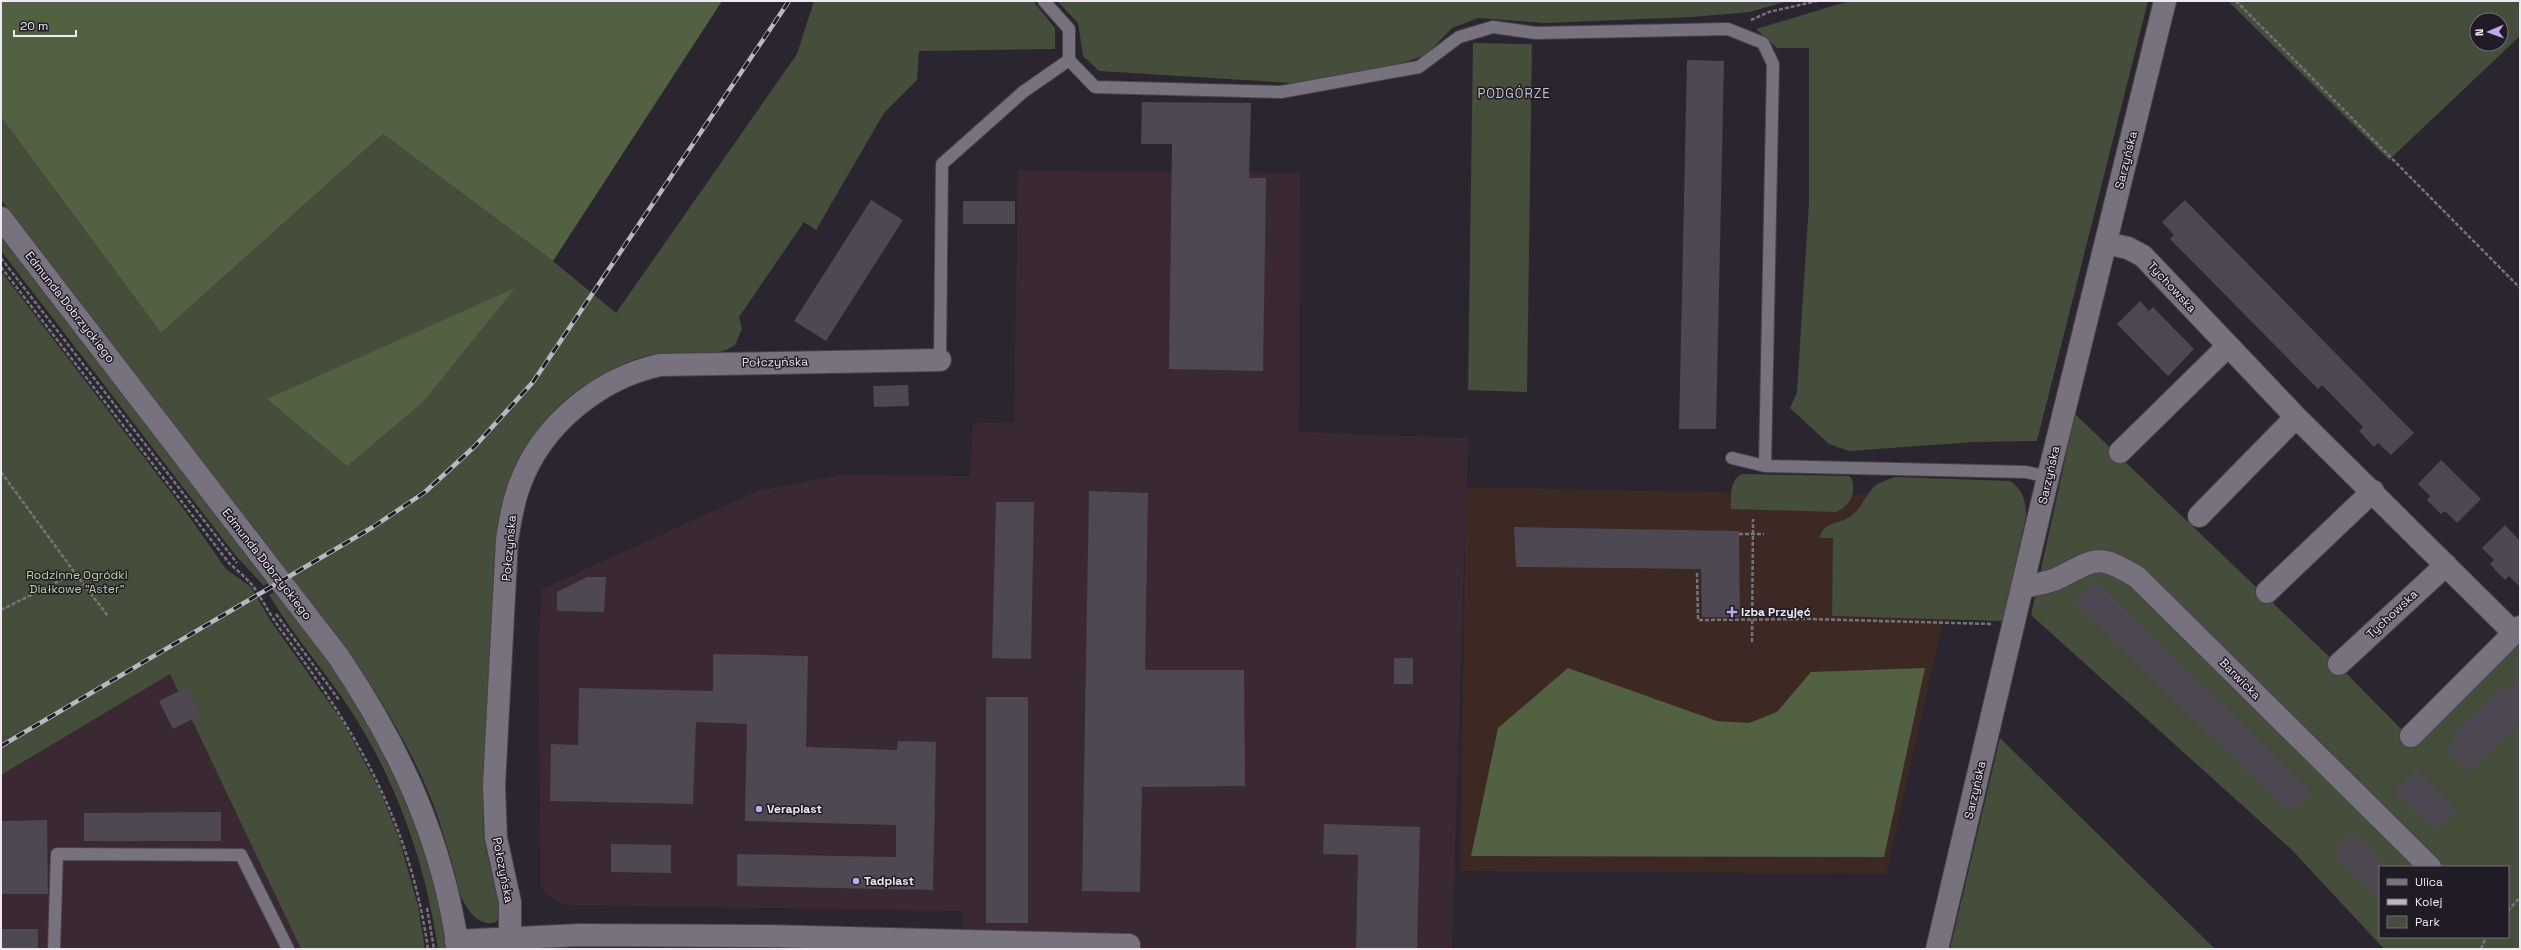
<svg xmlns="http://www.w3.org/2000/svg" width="2521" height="950" font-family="'Space Grotesk',sans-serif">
	<rect width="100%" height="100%" fill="#2a252f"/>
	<path fill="#3a2932" d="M1018 170 1300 173 1299 432 1468 438 1452 949H963V911L562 905 541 889 538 656 542 589 757 491 845 474 970 476 973 423 1014 422Z
		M170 674 301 949H1V774Z"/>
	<path fill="#3c2924" d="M1466 487 1971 497 1886 874 1460 871Z"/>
	<path fill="#444e3b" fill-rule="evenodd" d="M814 1H1033L1055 28V49L919 51 917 80 884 113 816 230 804 222 739 317 742 329 735 345C713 361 678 350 651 355 629 359 605 373 587 384 552 406 523 442 509 481 493 522 494 571 492 614 489 679 486 744 483 808L484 840 501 913 496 922C482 927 471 915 465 904 458 894 457 881 454 870 449 851 443 833 437 814 415 754 382 701 347 649L1 200V117L161 333 383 134 553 261 616 313 797 54Z
		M1057 1H1788L1750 12 1692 17 1545 23 1478 18 1452 28 1426 55 1385 69 1290 83 1099 71 1083 56 1078 23Z
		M1849 1H2148L2037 441 1974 442 1849 451 1829 444 1790 408 1797 392 1809 202V48H1777L1756 29Z
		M2228 1H2520V36L2389 160ZM2477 20H2501V44H2477Z
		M1473 43 1532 44 1527 392 1468 390Z
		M1 237 268 583 264 586 236 556 1 251Z
		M1 271 186 512 226 569 251 587 270 620 343 722 380 791 399 838 418 906 425 949H301L170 674 1 775Z
		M2075 414 2341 668 2414 742 2520 639V949H2384L2292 850 2031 615ZM2380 867H2508V937H2380Z
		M1742 474 1849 476 1852 479C1856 494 1850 506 1836 512L1731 509C1731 498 1729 479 1742 474Z
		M1894 477 2010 481C2023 489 2026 502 2026 516L2003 621 1832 616 1833 538H1820C1822 522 1840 524 1851 516 1861 509 1864 498 1872 489 1876 483 1888 480 1894 477Z
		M275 592C301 627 329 660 353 697 400 774 434 860 447 949H438C426 866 398 785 353 714 327 673 294 637 269 595Z
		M2000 738 2215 949H1950Z"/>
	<path fill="#516141" d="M1 1H722L553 261 383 134 161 333 1 117Z
		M515 288 423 402 347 466 267 399Z
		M1568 668 1717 721 1749 723 1777 712 1811 672 1925 668 1884 857 1471 856 1498 728Z"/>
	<path fill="#4d4852" d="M1687 60 1724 61 1716 429H1679Z
		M1142 102 1251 103 1249 178H1266L1263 371 1169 369 1172 144H1141Z
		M871 200 903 220 826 341 794 321Z
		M2185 200 2414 433 2391 455 2378 443 2374 447 2359 431 2363 427 2322 385 2318 389 2170 239 2174 235 2162 222Z
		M963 201H1015V224H963Z
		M2140 301 2149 311 2153 307 2194 349 2168 376 2117 324Z
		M908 385 909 406 874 407 873 386Z
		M2441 460 2481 499 2457 523 2445 511 2441 514 2427 500 2430 496 2418 484Z
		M1089 491 1148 493 1145 670H1244L1245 786 1142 787 1140 892 1082 891Z
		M996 502H1034L1031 659 992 658Z
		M2505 525 2520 541V587L2509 576 2505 580 2497 572 2490 564 2494 560 2482 548Z
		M1514 527 1739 531 1740 617H1702L1701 569 1516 567Z
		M587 577H606L604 612 557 611V592Z
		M2095 581 2311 792 2290 813 2074 602Z
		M713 654 808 656 806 747 897 750 898 741 936 742 933 890 737 886V854L896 857V825L745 821 747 724 696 722 693 804 550 801 551 744 578 745 579 688 713 691Z
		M1394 658H1413V684H1394Z
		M2520 677V722L2468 773 2445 749 2458 737 2454 733 2504 685 2508 689Z
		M186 688 200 715 173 729 159 701Z
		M986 697H1028V923H986Z
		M2416 771 2457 810 2436 831 2395 792Z
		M221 812V841H84V813Z
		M47 820 48 894H1V821Z
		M1324 824 1420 827 1417 949H1356L1358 855 1323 854Z
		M2353 832 2380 859V900L2332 853Z
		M611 844 671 845V873L611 872Z
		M1 929H38V949H1Z"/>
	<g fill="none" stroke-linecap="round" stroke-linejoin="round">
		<defs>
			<path id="lane" d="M1044 1 1069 29V60L1095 87 1281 92 1419 67 1459 37 1493 27 1536 33 1728 29 1763 43 1773 64 1765 466
				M940 360 942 164 1023 92 1069 60
				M1732 458 1765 466 2026 472 2048 477
				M54 949 57 854 241 855 288 949"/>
			<path id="street" d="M2106 243 2128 248 2143 256 2296 417 2514 633
				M2120 452 2227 347
				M2199 516 2296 417
				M2023 587C2034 585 2046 583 2056 579 2095 560 2096 552 2137 577L2430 867
				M2267 592 2373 491
				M2339 664 2446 565
				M2411 736 2520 627
				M510 938V902L496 838 494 786 507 540C510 521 513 502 520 484 542 424 600 378 660 365L940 360
				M456 941 579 935 768 936 1129 945V949
				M1937 949 2048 477 2165 1"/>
			<path id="secondary" d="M1 218 338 656C399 746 443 841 458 949"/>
		</defs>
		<use href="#lane" stroke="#47434b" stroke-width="14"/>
		<use href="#street" stroke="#47434b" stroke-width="24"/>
		<use href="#secondary" stroke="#47434b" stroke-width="24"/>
		<path stroke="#77737c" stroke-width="2.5" stroke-dasharray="4 2" stroke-linecap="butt" d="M2236 1 2520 288
			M1751 20 1769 12 1817 1
			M1 258 237 563
			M1 267 229 563C237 570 246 578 253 586 264 602 272 619 284 634 358 734 410 823 428 949
			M1 472 75 573
			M1739 534H1764
			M1697 573 1698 620 1809 619 1992 624
			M1 610 75 573 108 616
			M276 614 339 700
			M1752 642 1753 519
			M427 908 434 949
			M2508 911 2520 897
			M2481 949 2486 937"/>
		<use href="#lane" stroke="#78727e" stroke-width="12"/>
		<use href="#street" stroke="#78727e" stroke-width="22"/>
		<use href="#secondary" stroke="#78727e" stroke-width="22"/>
		<defs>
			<path id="rail" d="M1 746 373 527 425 492 448 471 475 446 533 382 789 1"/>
		</defs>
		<use href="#rail" stroke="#bcb8c0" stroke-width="4.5"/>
		<use href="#rail" stroke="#201b25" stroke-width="3" stroke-dasharray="9" stroke-linecap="butt"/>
	</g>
	<g fill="#c1a8f3" stroke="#201b25" stroke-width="1.5">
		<path d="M1730 606h4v4h4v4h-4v4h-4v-4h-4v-4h4z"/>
		<circle cx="759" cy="809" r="4"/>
		<circle cx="856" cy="881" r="4"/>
	</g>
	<g text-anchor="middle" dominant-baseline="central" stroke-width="3" stroke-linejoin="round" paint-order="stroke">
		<g font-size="12" fill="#edeaf1" stroke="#201b25">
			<text transform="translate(2126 160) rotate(-76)">Sarzyńska</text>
			<text transform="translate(2172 287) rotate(47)">Tychowska</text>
			<text transform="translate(70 307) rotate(52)">Edmunda Dobrzyckiego</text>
			<text transform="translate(775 362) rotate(-1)">Połczyńska</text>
			<text transform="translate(2049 475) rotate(-77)">Sarzyńska</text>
			<text transform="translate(509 548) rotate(-85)">Połczyńska</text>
			<text transform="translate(267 564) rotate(52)">Edmunda Dobrzyckiego</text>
			<text transform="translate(2392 614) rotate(-43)">Tychowska</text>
			<text transform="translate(2240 679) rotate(45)">Barwicka</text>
			<text transform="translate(1975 790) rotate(-77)">Sarzyńska</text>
			<text transform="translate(503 870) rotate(79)">Połczyńska</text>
		</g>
		<g font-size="12" fill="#b9d69c" stroke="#201b25">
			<text x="77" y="575">Rodzinne Ogródki<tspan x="77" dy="14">Diałkowe "Aster"</tspan></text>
		</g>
		<g font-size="12" font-weight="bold" fill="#edeaf1" stroke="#201b25" text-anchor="start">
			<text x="1741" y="612">Izba Przyjęć</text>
			<text x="767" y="809">Veraplast</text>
			<text x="864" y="881">Tadplast</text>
		</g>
		<g font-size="13" letter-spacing="1" fill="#c7c1ce" stroke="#201b25">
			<text x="1514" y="93">PODGÓRZE</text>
		</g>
	</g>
	<rect width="2521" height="950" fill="none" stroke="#edeaf1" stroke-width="4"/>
	<rect x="2379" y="866" width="130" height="72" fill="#201b25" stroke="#726e77"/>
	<rect x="2387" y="879" width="20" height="6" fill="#78727e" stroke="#726e77"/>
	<text x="2415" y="886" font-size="12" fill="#edeaf1">Ulica</text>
	<rect x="2387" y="899" width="20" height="6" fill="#bcb8c0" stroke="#726e77"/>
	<text x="2415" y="906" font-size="12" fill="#edeaf1">Kolej</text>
	<rect x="2387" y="916" width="20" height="12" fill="#444e3b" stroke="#726e77"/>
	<text x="2415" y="926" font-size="12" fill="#edeaf1">Park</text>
	<g transform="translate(2489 32) rotate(268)"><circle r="19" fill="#201b25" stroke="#726e77"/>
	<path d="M0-3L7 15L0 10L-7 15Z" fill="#c1a8f3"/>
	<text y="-6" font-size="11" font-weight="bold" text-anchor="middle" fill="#edeaf1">N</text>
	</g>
	<path d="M14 30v6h62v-6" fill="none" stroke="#edeaf1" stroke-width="2"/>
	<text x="20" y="30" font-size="12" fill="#edeaf1" stroke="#201b25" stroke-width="3" paint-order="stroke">20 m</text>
</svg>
